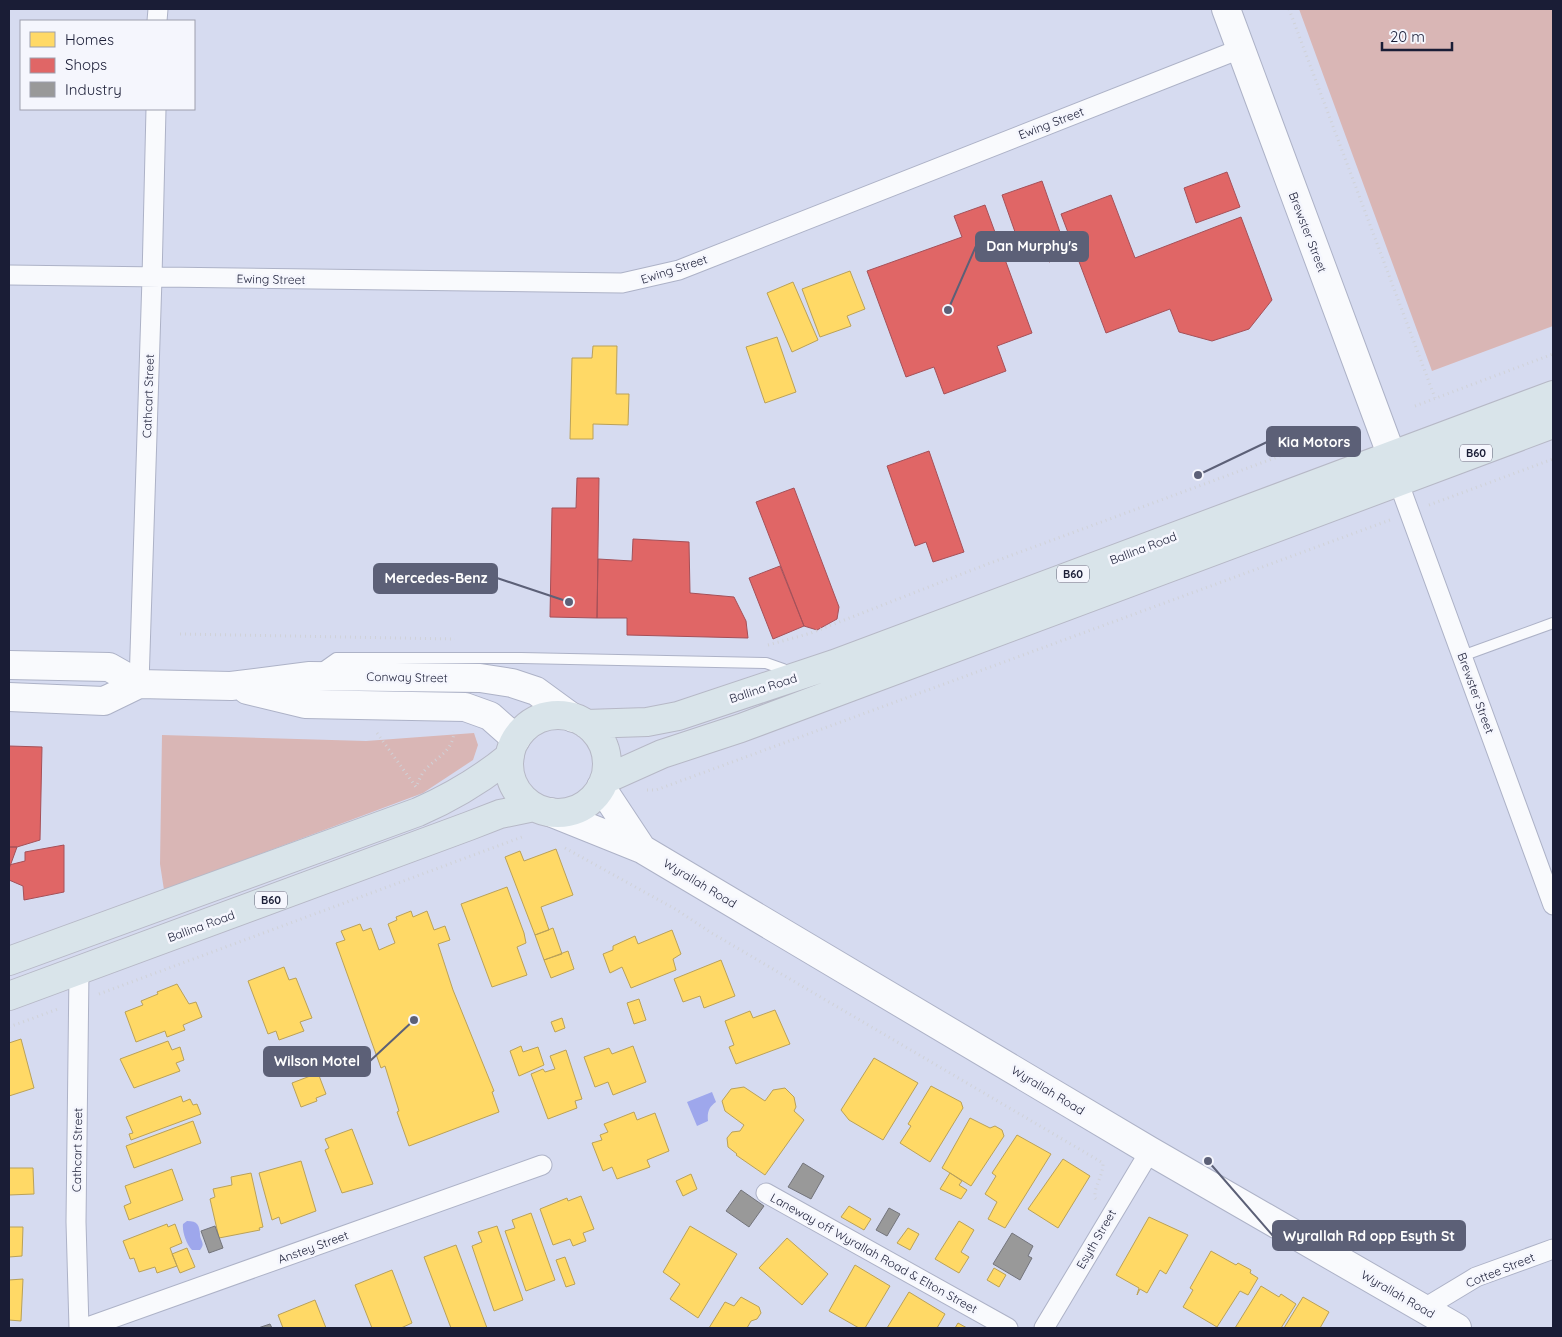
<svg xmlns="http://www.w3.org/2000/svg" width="1562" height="1337" font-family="Quicksand,sans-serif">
	<rect width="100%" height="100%" fill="#d6dbf0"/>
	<path fill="#d9b6b5" d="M1299 9H1553V326L1432 371Z
		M474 733 478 745 473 760 423 793 164 890 160 864 162 735 366 741Z"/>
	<path fill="#9ea7ec" d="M712 1092 716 1102C709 1107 707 1112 708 1121L697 1126 687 1102Z
		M187 1221C198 1221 199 1225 200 1234 200 1241 206 1243 200 1250H192C186 1244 182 1231 183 1224Z"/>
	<path fill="#ffd966" stroke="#baa158" d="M850 271 865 309 847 316 851 326 820 337 802 289Z
		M793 282 818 340 792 352 767 293Z
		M777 337 796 392 765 403 746 347Z
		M593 346H617L616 394H629L628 425 593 424V439H570L572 358H592Z
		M556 849 573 895 541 907 549 930 535 935 505 857 520 851 524 861Z
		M507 887 524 933 526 943 517 947 527 975 492 987 461 904Z
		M411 911 413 917 427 911 434 930 445 926 450 940 438 944 453 990 494 1091 492 1092 499 1112 409 1146 397 1112 399 1111 385 1066 381 1068 336 943 345 940 341 931 360 924 363 931 371 928 379 950 395 943 388 924 397 920 396 917Z
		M553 928 562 954 544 960 535 935Z
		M672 930 681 954 673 959 676 970 631 988 622 967 610 973 603 954 613 950V946L635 936 638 944Z
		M568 951 574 969 551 978 544 960Z
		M721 960 735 996 704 1008 700 996 683 1002 674 979Z
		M284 967 289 980 296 978 312 1018 300 1022 304 1031 279 1040 276 1031 268 1034 248 981Z
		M177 984 189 1004 196 1002 202 1017 183 1025 185 1030 167 1037 165 1031 136 1042 125 1012 143 1005 141 1001 158 994 157 992Z
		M639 999 646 1020 634 1024 627 1003Z
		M775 1010 790 1044 736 1064 729 1047 734 1045 725 1021 750 1011 753 1018Z
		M562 1018 565 1028 555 1032 551 1022Z
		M21 1039 34 1088 9 1096V1043Z
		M168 1041 172 1050 180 1047 184 1060 176 1063 180 1071 134 1088 120 1059Z
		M521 1046 523 1052 538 1047 544 1065 519 1076 510 1051Z
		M633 1046 646 1082 613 1095 608 1082 595 1087 584 1057 609 1048 612 1054Z
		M566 1050 582 1099 575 1101 577 1108 548 1119 531 1074 543 1069 545 1072 555 1069 550 1056Z
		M874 1058 918 1083 883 1140 849 1120 841 1110Z
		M318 1073 326 1094 316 1098 317 1101 301 1107 292 1083Z
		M931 1086 961 1102 963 1108 930 1162 900 1143 911 1126 908 1124Z
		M744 1087 765 1101 773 1090 785 1088 794 1097 796 1107 794 1111 804 1120 765 1175 736 1155 737 1154 728 1147 727 1138 732 1132 740 1131 744 1125 725 1111 722 1101 731 1089Z
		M181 1096 183 1102 190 1099 193 1105 197 1104 201 1114 131 1140 129 1134 133 1133 126 1117Z
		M634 1112 637 1120 655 1113 669 1151 647 1160 650 1167 617 1179 612 1167 603 1171 592 1143 602 1140 600 1135 608 1132 604 1124Z
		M970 1118 990 1128 995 1126 1002 1130 1004 1136 971 1186 942 1168Z
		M193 1121 201 1143 134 1168 126 1146Z
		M352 1129 373 1184 342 1193 325 1150 329 1148 325 1139Z
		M1017 1135 1051 1154 1005 1228 988 1219 997 1202 985 1194 996 1176 992 1173Z
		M1063 1159 1090 1176 1058 1228 1028 1209Z
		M301 1161 316 1211 281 1224 279 1217 272 1220 259 1173Z
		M9 1168H33L34 1194 9 1195Z
		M172 1169 183 1200 129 1220 124 1206 131 1203 125 1186Z
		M251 1173 263 1227 259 1228 260 1230 219 1238 210 1199 215 1197 213 1189 232 1185 231 1177Z
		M950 1173 962 1181 959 1185 967 1190 961 1199 940 1189Z
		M691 1174 697 1189 683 1196 676 1181Z
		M581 1196 594 1229 583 1233 586 1241 573 1246 570 1239 553 1245 540 1209 567 1198 568 1201Z
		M849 1206 871 1219 864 1230 841 1217Z
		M531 1213 555 1280 526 1291 505 1231 515 1228 512 1220Z
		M1149 1217 1188 1235 1166 1274 1160 1270 1147 1293 1140 1289 1137 1295 1139 1288 1116 1275Z
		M959 1221 974 1230 961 1252 969 1257 959 1273 935 1259Z
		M167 1224 168 1227 175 1224 182 1243 170 1248 177 1266 157 1273 155 1267 139 1272 134 1258 130 1259 123 1241Z
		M497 1226 523 1300 494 1311 472 1246 482 1242 478 1232Z
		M690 1226 737 1254 698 1318 670 1299 680 1284 663 1272Z
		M9 1227H23L22 1256 9 1257Z
		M908 1228 919 1234 910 1250 897 1243Z
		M787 1238 828 1274 802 1305 759 1268Z
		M456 1245 487 1328H451L424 1257Z
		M187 1248 195 1267 180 1273 172 1254Z
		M1211 1251 1236 1265 1238 1263 1251 1270 1250 1273 1258 1278 1248 1295 1240 1291 1217 1327 1183 1307 1193 1290 1190 1288Z
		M565 1257 575 1284 566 1287 556 1260Z
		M855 1265 890 1286 865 1328H859L829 1311Z
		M994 1268 1006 1275 999 1287 987 1280Z
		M392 1270 412 1323 401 1328H372L355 1285Z
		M23 1279 21 1321 9 1320V1280Z
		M1261 1286 1279 1297 1281 1294 1296 1304 1281 1328H1235Z
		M909 1292 945 1314 937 1328H887Z
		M741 1297 759 1307 761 1313 757 1319 751 1321 747 1328H709L725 1302 734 1306Z
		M1303 1297 1329 1312 1320 1328H1284Z
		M315 1300 326 1328H283L278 1315Z
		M958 1323 967 1328H955Z"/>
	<path fill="#e06666" stroke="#a55058" d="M1227 172 1240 207 1196 223 1184 188Z
		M1042 181 1068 255 1049 262 1042 241 1021 249 1002 195Z
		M1111 195 1135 258 1241 217 1272 300 1249 329 1212 341 1179 332 1170 309 1106 333 1061 214Z
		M985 205 1032 333 997 346 1006 371 944 394 934 367 906 377 867 271 962 237 954 216Z
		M929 451 964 552 933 562 926 542 915 546 887 466Z
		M577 478H599L597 618 550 617 552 508H576Z
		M794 488 839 607 837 619 817 630 804 626 756 502Z
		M633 539 689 542 690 593 734 597 746 621 748 638 627 635V618H597L598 559 632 561Z
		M780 566 804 626 773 639 749 578Z
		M9 746 42 747 40 840 17 847H9Z
		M64 845V892L24 900 23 886 9 880V865L25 861V852Z
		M9 847H17L9 869Z"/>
	<path fill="#999" stroke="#73747b" d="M803 1163 824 1176 811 1199 788 1187Z
		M741 1190 764 1206 749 1227 726 1211Z
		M889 1208 900 1214 887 1236 876 1230Z
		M215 1226 223 1248 209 1253 201 1231Z
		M1012 1233 1033 1246 1028 1256 1032 1258 1020 1280 993 1264Z
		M270 1324 272 1328H258Z"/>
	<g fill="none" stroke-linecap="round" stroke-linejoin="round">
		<defs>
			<path id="lane" d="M1462 656 1553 623
				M319 670 336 658H521L766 663 783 669 788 675"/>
			<path id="street" d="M157 21 158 9
				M9 275 622 283 679 270 1240 49
				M1398 481 1553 905
				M139 684 152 278 156 109
				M766 1193 1008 1328
				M1423 1309 1476 1277 1553 1249
				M79 1328 76 1222 79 971
				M85 1328 542 1165
				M1044 1328 1150 1151"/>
			<path id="secondary" d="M1226 9 1391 454
				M9 665 109 667 139 684 231 686 310 676 480 678 512 683 536 691 573 718
				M247 690 305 704 465 707 490 716 516 739
				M9 697 104 701 139 684
				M601 787 642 849
				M550 812 642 849 1150 1151 1457 1328"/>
			<path id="primary" d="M509 764a49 49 0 1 1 98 0a49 49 0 1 1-98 0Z
				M586 724 647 722 678 716 834 664 1553 395
				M604 780 662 754 741 728 1553 424
				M9 961 418 812C452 797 481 780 510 756
				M9 996 469 826 500 814 534 807"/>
		</defs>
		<use href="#lane" stroke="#adb2c7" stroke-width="12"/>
		<use href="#street" stroke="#adb2c7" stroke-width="21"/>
		<use href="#secondary" stroke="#adb2c7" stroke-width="30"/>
		<use href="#primary" stroke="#b6b8c6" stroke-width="30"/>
		<path stroke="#d0d2d8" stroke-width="3" stroke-dasharray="1 4" stroke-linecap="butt" d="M1289 9 1435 398
			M1415 406 1553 354
			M1429 505 1553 459
			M180 634 455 639
			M768 645 811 633 985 565 1345 432
			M377 733 416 787C419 781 421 774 426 769 438 756 452 752 454 732
			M647 790H656L1390 520
			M565 848 677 910 710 932 1103 1163C1103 1177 1094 1185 1095 1198L1097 1200
			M99 994 522 837
			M9 1027 58 1009"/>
		<use href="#lane" stroke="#f9fafd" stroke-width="10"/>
		<use href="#street" stroke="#f9fafd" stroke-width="19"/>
		<use href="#secondary" stroke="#f9fafd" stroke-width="28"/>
		<use href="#primary" stroke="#d9e4ea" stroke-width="28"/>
	</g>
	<g text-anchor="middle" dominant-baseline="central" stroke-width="5" stroke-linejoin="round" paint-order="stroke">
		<g fill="#f5f6fd" stroke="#5c5e72" stroke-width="1">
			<rect x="1460" y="444.5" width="32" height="17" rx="4"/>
			<rect x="1057" y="565.5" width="32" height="17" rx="4"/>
			<rect x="255" y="891.5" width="32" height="17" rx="4"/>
		</g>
		<g font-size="11" font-weight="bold" fill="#1a1d36">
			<text x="1476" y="453">B60</text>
			<text x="1073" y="574">B60</text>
			<text x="271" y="900">B60</text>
		</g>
		<g font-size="12" fill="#1a1d36" stroke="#f5f6fd">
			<text transform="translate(1051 123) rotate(-21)">Ewing Street</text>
			<text transform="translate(1308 232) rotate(69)">Brewster Street</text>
			<text transform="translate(674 269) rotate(-18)">Ewing Street</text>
			<text transform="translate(271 279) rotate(1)">Ewing Street</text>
			<text transform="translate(148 396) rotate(-88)">Cathcart Street</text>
			<text transform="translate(1143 548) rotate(-21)">Ballina Road</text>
			<text transform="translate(407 677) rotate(1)">Conway Street</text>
			<text transform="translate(763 688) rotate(-18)">Ballina Road</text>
			<text transform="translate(1476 693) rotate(70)">Brewster Street</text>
			<text transform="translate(700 883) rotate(31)">Wyrallah Road</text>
			<text transform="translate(201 926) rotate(-20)">Ballina Road</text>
			<text transform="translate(1048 1090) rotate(31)">Wyrallah Road</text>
			<text transform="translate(77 1150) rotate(-89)">Cathcart Street</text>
			<text transform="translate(1096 1239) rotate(-60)">Esyth Street</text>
			<text transform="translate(313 1247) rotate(-20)">Anstey Street</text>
			<text transform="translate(874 1253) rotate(29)">Laneway off Wyrallah Road &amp; Elton Street</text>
			<text transform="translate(1500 1270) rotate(-22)">Cottee Street</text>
			<text transform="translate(1398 1294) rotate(30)">Wyrallah Road</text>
		</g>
	</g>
	<path fill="none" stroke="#5c6077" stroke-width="2" d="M948 310L976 246M1198 475L1267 442M569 602L497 578M414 1020L370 1061M1208 1161L1273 1236"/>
	<g fill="#5c6077" stroke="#f5f6fd" stroke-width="2">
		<circle cx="948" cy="310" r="5"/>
		<circle cx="1198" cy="475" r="5"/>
		<circle cx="569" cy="602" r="5"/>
		<circle cx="414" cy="1020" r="5"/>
		<circle cx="1208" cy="1161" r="5"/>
	</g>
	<g fill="#5c6077" stroke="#5c6077" stroke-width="2">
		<rect x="976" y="232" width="112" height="29" rx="5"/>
		<rect x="1267" y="427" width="93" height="29" rx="5"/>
		<rect x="374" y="564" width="123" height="29" rx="5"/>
		<rect x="264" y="1047" width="106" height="29" rx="5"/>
		<rect x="1273" y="1221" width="192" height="29" rx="5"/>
	</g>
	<g font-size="14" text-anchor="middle" font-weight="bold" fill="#fff">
		<text x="1032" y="251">Dan Murphy's</text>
		<text x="1314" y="447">Kia Motors</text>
		<text x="436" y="583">Mercedes-Benz</text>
		<text x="317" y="1066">Wilson Motel</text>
		<text x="1369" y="1241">Wyrallah Rd opp Esyth St</text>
	</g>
	<rect width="1562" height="1337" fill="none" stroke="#1a1d36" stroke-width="20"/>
	<rect x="20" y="20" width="175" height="90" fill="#f5f6fd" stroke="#9d9fad"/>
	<rect x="30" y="32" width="25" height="15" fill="#ffd966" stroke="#9d9fad"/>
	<text x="65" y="45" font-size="15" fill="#1a1d36">Homes</text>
	<rect x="30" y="58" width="25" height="15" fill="#e06666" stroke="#9d9fad"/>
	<text x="65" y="70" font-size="15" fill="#1a1d36">Shops</text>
	<rect x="30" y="82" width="25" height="15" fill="#999999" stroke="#9d9fad"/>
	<text x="65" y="95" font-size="15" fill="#1a1d36">Industry</text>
	<path d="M1382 42v8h70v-8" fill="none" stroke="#1a1d36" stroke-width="2.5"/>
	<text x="1390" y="42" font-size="15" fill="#1a1d36" stroke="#f5f6fd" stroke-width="4" paint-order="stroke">20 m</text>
</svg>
